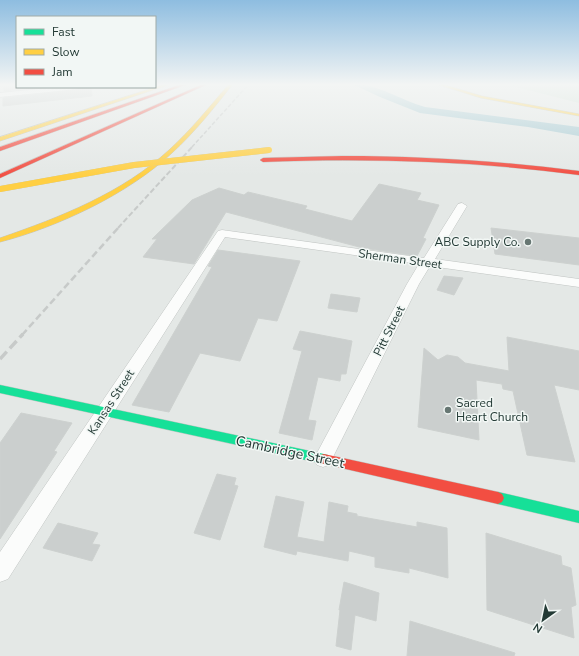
<svg xmlns="http://www.w3.org/2000/svg" width="579" height="656" font-family="'Nunito Sans',sans-serif">
	<rect width="100%" height="100%" fill="#e4e8e6"/>
	<path fill="#cee0d4" d="M504 84H579V103Z"/>
	<path fill="#a8cbd3" d="M352 84C379 84 400 100 425 107L579 127V136L528 127 420 113 380 97Z"/>
	<path fill="#cbcfce" stroke="#cdd1cf" d="M17 87H43L4 91V88Z
		M81 87H91L92 96 3 106V98L77 90Z
		M379 184 421 193 417 200 439 205 423 238 426 239 417 256 363 248 226 212 194 264 143 257 157 239H152L192 200 219 188 244 195 248 192 307 206 305 209 352 221Z
		M491 228 579 238V265L495 254Z
		M218 250 300 261 277 321 258 318 240 361 200 353 169 412 132 405 212 267 208 266Z
		M444 276 463 278 454 295 437 290Z
		M331 294 360 298 357 312 328 308Z
		M300 331 352 341 346 374H341L340 381 318 377 308 420 316 421 312 440 279 433 302 351 293 349Z
		M507 337 579 351V390L554 385 575 462 527 455 513 391 503 389 502 384 476 380 479 440 418 427 424 348 438 360 447 355 458 357 465 363 509 371Z
		M21 413 72 423 54 451 57 452 0 539V443Z
		M217 474 236 478 234 485 238 486 220 540 194 533Z
		M276 496 304 502 297 537 324 542 329 502 348 506 347 512 357 514V516L417 527V522L447 528 448 578 409 568V573L375 567V557L349 551 348 561 297 551 296 555 264 547Z
		M58 523 98 533 92 544 100 545 92 561 43 548Z
		M486 533 561 556 562 565 571 568 576 605 571 607 574 638 487 610Z
		M344 582 379 593 376 621 355 615 351 650 336 646 340 610H339Z
		M410 621 515 653 514 656H407Z"/>
	<g fill="none" stroke-linecap="round" stroke-linejoin="round">
		<defs>
			<path id="street" d="M58 87H80L77 89 0 97V93Z
				M462 203 467 206 435 259 579 279V287L430 266 419 284 329 465 323 467 317 465 314 459 317 453 407 284 419 264 225 237 8 579 0 582V552L218 231 222 230 424 258 458 204Z"/>
			<path id="fast" d="M0 385 324 454 328 455 330 459 328 463 324 464 0 393Z
				M498 492 579 511V523L498 504 494 502 492 498 494 494Z"/>
			<path id="slow" d="M165 84H171L0 141V137Z
				M229 84H233C214 108 195 132 172 153 128 194 58 227 0 242V238C61 217 122 193 169 150 191 130 210 106 229 84Z
				M436 84H442L482 96 579 114V116L481 98Z"/>
			<path id="jam" d="M182 84H188L0 151V147Z
				M203 84H208L0 178V174Z
				M342 156C422 156 500 161 579 171V175C474 161 369 158 263 162L260 160 263 158Z
				M324 454 498 492 502 494 504 498 502 502 498 504 324 464 320 463 318 459 320 455Z"/>
		</defs>
		<use href="#street" stroke="#c1c5c3" stroke-width="1"/>
		<use href="#fast" stroke="#c0c6c3" stroke-width="1"/>
		<use href="#slow" stroke="#c0c6c3" stroke-width="1"/>
		<use href="#jam" stroke="#c0c6c3" stroke-width="1"/>
		<use href="#street" fill="#fbfcfb" fill-rule="evenodd"/>
		<use href="#fast" fill="#16e098" fill-rule="evenodd"/>
		<use href="#slow" fill="#ffcf43" fill-rule="evenodd"/>
		<use href="#jam" fill="#f24e42" fill-rule="evenodd"/>
		<path stroke="#c7cac9" stroke-width="1.5" stroke-dasharray="4 2" stroke-linecap="butt" d="M192 147 249 84"/>
		<path stroke="#c7cac9" stroke-width="2" stroke-dasharray="5.5 2.5" stroke-linecap="butt" d="M118 228 193 146"/>
		<path stroke="#c7cac9" stroke-width="2.5" stroke-dasharray="7 3.5" stroke-linecap="butt" d="M22 335 119 227"/>
		<path stroke="#c7cac9" stroke-width="3.5" stroke-dasharray="10 4.5" stroke-linecap="butt" d="M0 359 23 334"/>
		<defs>
			<path id="slow-bridge" d="M0 189 134 165 269 150"/>
		</defs>
		<use href="#slow-bridge" stroke="#bdc4c2" stroke-width="6" stroke-linecap="butt"/>
		<use href="#slow-bridge" stroke="#ffcf43" stroke-width="6"/>
	</g>
	<linearGradient id="sky" x2="0" y2="1"><stop stop-color="#8ebde0"/><stop offset="0.48" stop-color="#f3f5f4"/><stop offset="1" stop-color="#f3f5f4" stop-opacity="0"/></linearGradient>
	<rect width="579" height="176" fill="url(#sky)"/>
	<g fill="#677773" stroke="#f2f7f5" stroke-width="1.5">
		<circle cx="528" cy="242" r="4"/>
		<circle cx="448" cy="410" r="4"/>
	</g>
	<g text-anchor="middle" dominant-baseline="central" stroke-width="3" stroke-linejoin="round" paint-order="stroke">
		<g font-size="12" fill="#233a35" stroke="#f2f7f5" text-anchor="end">
			<text x="520" y="242">ABC Supply Co.</text>
			<text x="456" y="403" text-anchor="start">Sacred<tspan x="456" dy="14">Heart Church</tspan></text>
		</g>
		<g font-size="12" fill="#233a35" stroke="#f2f7f5">
			<text transform="translate(400 259) rotate(8)">Sherman Street</text>
			<text transform="translate(389 331) rotate(-63)">Pitt Street</text>
			<text transform="translate(111 402) rotate(-57)">Kansas Street</text>
		</g>
		<g font-size="14" fill="#233a35" stroke="#f2f7f5">
			<text transform="translate(290 452) rotate(12)">Cambridge Street</text>
		</g>
	</g>
	<rect x="16" y="16" width="140" height="72" fill="#f2f7f5" stroke="#9faba8"/>
	<rect x="24" y="29" width="20" height="6" fill="#16e098" stroke="#9faba8"/>
	<text x="52" y="36" font-size="12" fill="#233a35">Fast</text>
	<rect x="24" y="49" width="20" height="6" fill="#ffcf43" stroke="#9faba8"/>
	<text x="52" y="56" font-size="12" fill="#233a35">Slow</text>
	<rect x="24" y="69" width="20" height="6" fill="#f24e42" stroke="#9faba8"/>
	<text x="52" y="76" font-size="12" fill="#233a35">Jam</text>
	<g transform="translate(543 620) rotate(213)" stroke="#f2f7f5" stroke-width="3" paint-order="stroke">
	<path d="M0-3L7 15L0 10L-7 15Z" fill="#233a35"/>
	<text y="-6" font-size="11" font-weight="bold" text-anchor="middle" fill="#233a35">N</text>
	</g>
</svg>
